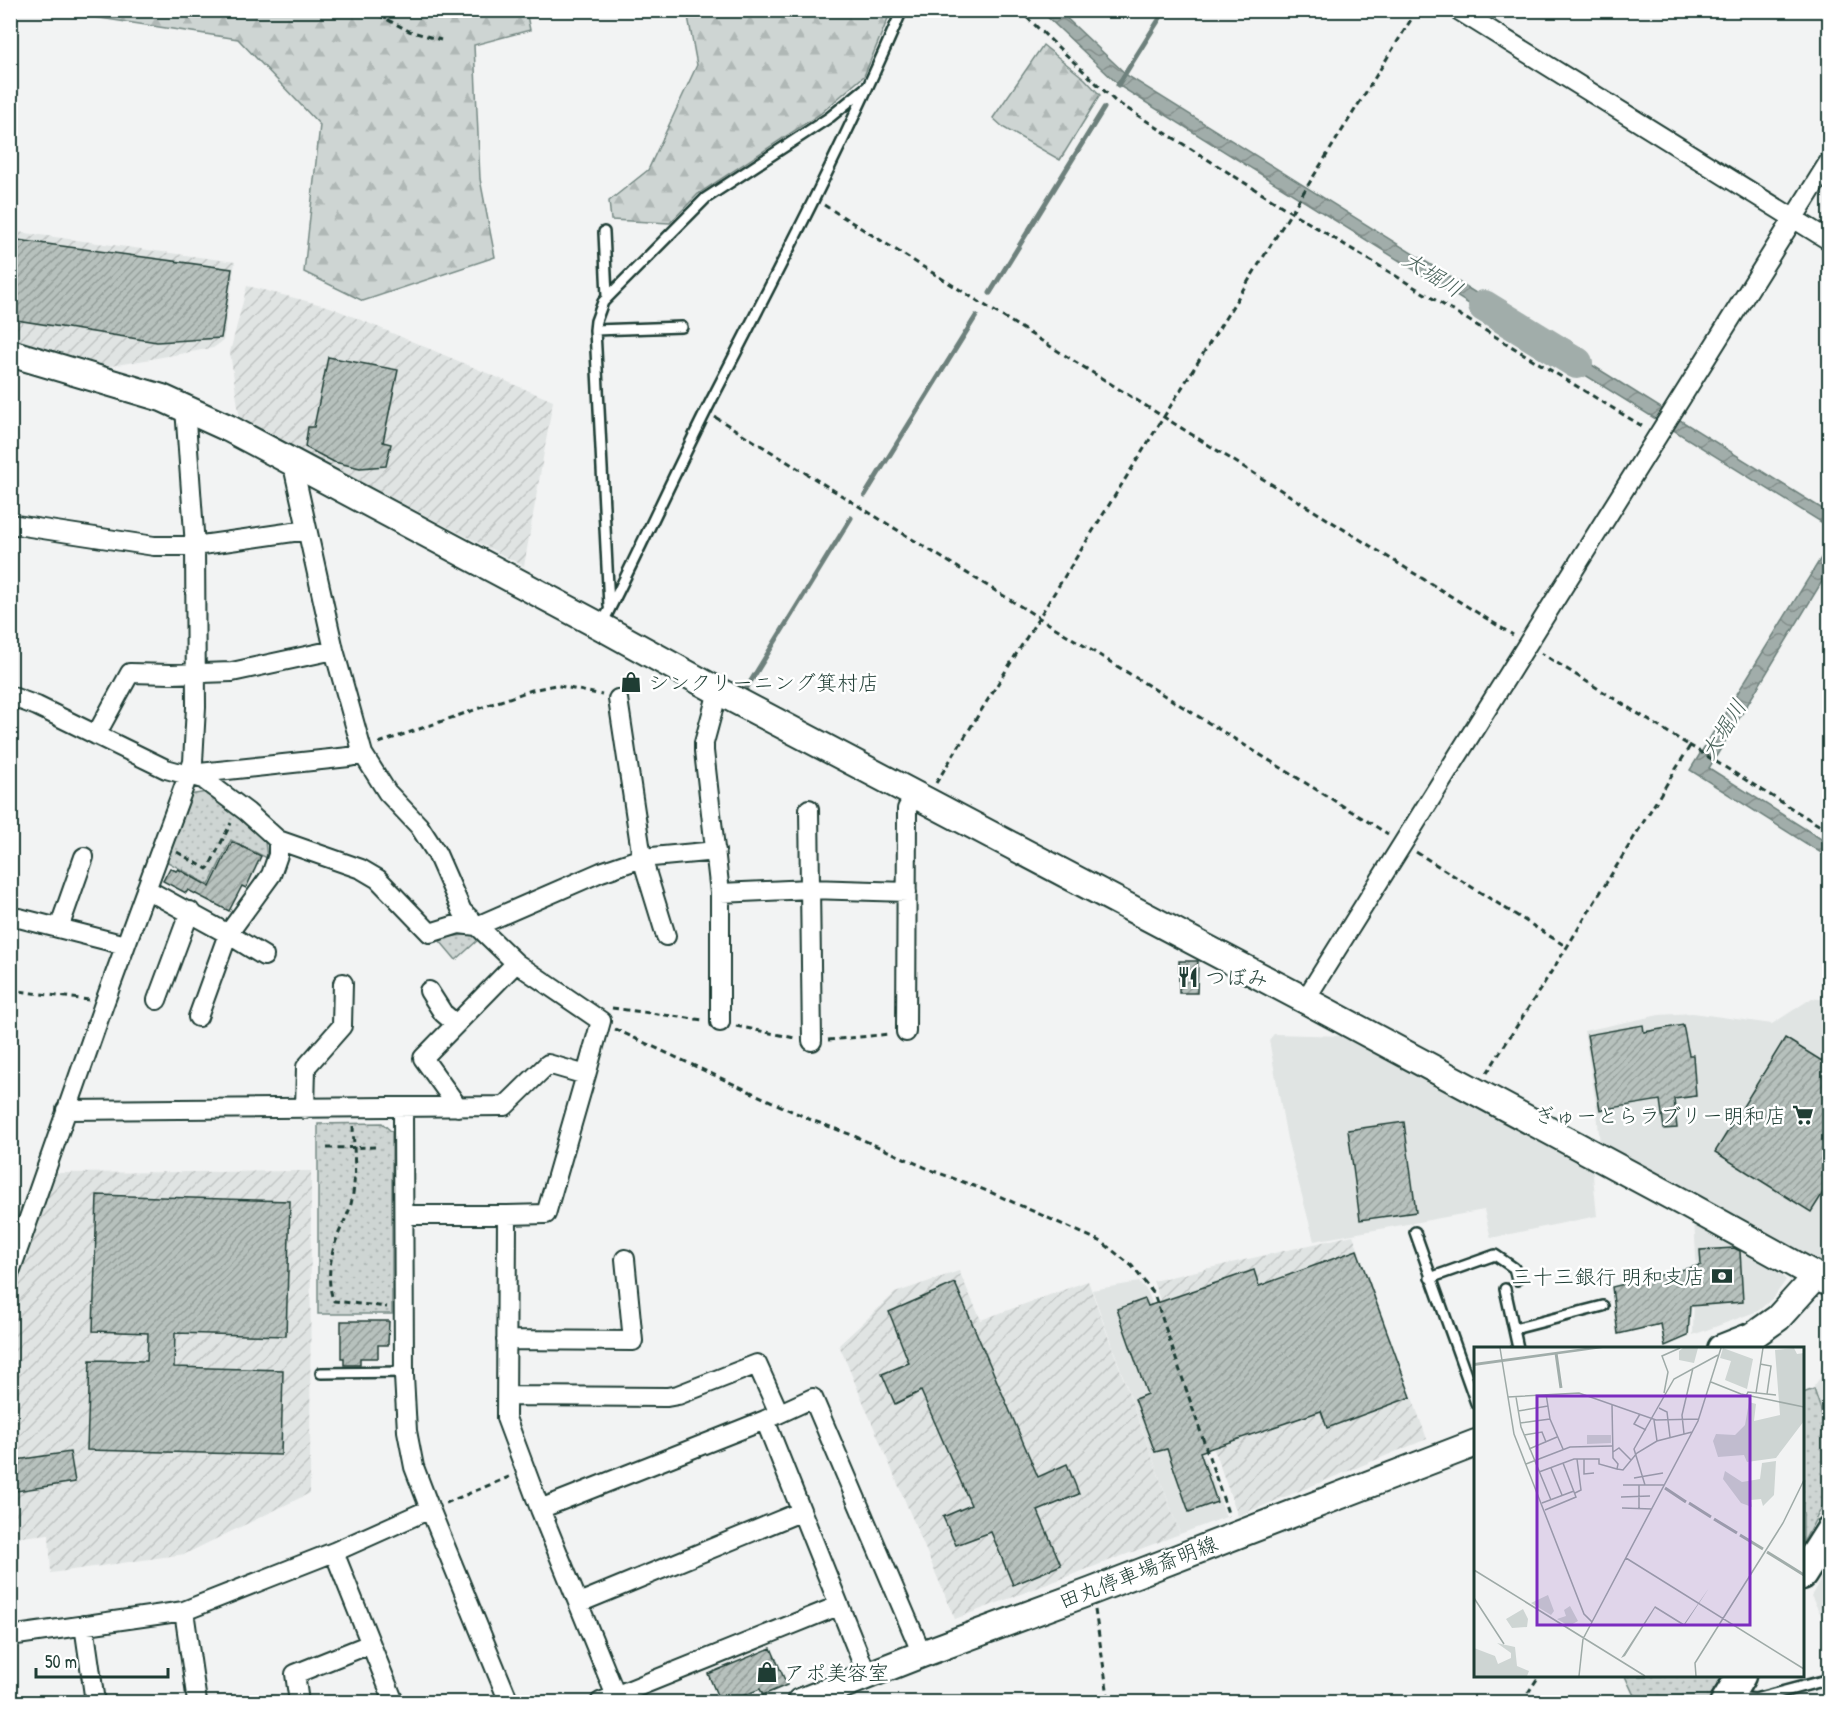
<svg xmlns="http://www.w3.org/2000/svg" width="1840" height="1713" font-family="'Patrick Hand','Klee One',sans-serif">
	<defs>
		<pattern id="industrial-furrows" width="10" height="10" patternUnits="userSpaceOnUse" patternTransform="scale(1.5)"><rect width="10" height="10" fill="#e0e4e3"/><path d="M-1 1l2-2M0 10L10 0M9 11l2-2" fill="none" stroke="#c0c4c3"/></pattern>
		<pattern id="green-dots" width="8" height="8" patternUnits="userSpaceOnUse" patternTransform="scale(1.5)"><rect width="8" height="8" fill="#ced5d3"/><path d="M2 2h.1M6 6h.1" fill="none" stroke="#b0b8b6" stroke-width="1.8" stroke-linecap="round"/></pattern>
		<pattern id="forest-firs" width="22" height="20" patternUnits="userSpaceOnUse" patternTransform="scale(1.5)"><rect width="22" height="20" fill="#ced5d3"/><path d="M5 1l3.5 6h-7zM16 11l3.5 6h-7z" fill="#b0b8b6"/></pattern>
		<pattern id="water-waves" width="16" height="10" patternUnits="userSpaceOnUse" patternTransform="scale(1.5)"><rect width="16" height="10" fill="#a1adaa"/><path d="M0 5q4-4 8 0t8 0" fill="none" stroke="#838e8b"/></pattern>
		<pattern id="building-hatch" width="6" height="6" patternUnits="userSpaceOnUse" patternTransform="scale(1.5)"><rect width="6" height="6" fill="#b7c1bd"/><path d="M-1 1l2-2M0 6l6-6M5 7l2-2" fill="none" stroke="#949e9a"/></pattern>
	</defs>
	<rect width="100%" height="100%" fill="#f2f3f3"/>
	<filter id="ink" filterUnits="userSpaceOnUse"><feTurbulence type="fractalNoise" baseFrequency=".0167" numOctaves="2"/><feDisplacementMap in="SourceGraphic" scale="12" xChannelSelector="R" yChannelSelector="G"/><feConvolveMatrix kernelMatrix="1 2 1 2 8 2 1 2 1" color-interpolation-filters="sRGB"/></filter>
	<g filter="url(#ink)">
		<path fill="#e0e4e3" d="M1829 997V1267L1600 1146 1597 1110 1584 1031 1659 1015 1693 1013 1772 1024 1812 998 1828 1000Z
			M1274 1034 1344 1036 1400 1067 1592 1166 1597 1216 1491 1238 1484 1210 1314 1241 1287 1139 1269 1040Z
			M1694 1220 1749 1249 1750 1254 1763 1262 1768 1261 1786 1280 1774 1297 1758 1311 1693 1335 1694 1291H1698Z
			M1139 1282 1148 1292 1226 1517 1180 1534 1092 1290Z
			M1829 1366V1429L1814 1386Z
			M1829 1565V1630L1811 1596Z"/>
		<path fill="url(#industrial-furrows)" d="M11 231 235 262 223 341 213 348 100 368 11 341Z
			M247 286 330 307 553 401 524 566 240 420 230 352Z
			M311 1171 310 1493 185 1554 51 1573 49 1534 11 1538 10 1293 56 1173Z
			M1353 1235 1427 1439 1238 1516 1153 1281Z
			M959 1271 981 1320 1088 1281 1180 1534 955 1619 839 1345 895 1293Z"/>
		<path fill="url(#green-dots)" stroke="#768984" stroke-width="1.5" d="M207 792 257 831 265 842 267 858 231 840 209 885 166 861 189 795Z
			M473 934 478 940 456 960 440 941 448 937Z
			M382 1123 392 1132V1314H318V1124Z
			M1814 1389 1829 1434V1494L1803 1543V1393Z
			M1625 1676H1726L1709 1702H1637Z"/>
		<path fill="url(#forest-firs)" stroke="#768984" stroke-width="1.5" d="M54 11H526L530 30 474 45 480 179 495 257 363 301 304 272 320 125 238 39Z
			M687 11H891L864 76 820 114 698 194 670 223 611 220 609 201 648 170 697 65Z
			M1043 45 1085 79 1100 95 1060 160 1004 128 993 118Z"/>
		<path fill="url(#water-waves)" stroke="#6d807b" stroke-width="1.5" d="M1041 11H1059L1128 76 1524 323 1517 334 1121 87Z
			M1544 335 1829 513V527L1537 345Z
			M1829 545V570L1709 768 1829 844V858L1690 770Z"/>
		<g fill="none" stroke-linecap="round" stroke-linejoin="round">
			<path stroke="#6d807b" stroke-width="5" d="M1118 85 1165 10
				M990 293 1104 108
				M865 495 976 316
				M746 689 851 518"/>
			<path stroke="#a1adaa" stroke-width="32" d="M1484 306 1577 363"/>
		</g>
		<path fill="url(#building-hatch)" stroke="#1f3d34" stroke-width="1.5" d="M10 239 232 269 221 338 157 342 10 319Z
			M328 357 398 370 383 442 391 444 386 466 360 468 334 462 305 447 308 427H314Z
			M232 842 261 856 246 888 242 886 229 911 188 890 186 893 163 881 170 868 176 871 178 869 210 887Z
			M1179 961H1198L1197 993H1179Z
			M1643 1025 1644 1032 1683 1025 1689 1055H1693L1696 1096 1674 1099 1677 1128 1664 1129 1660 1100 1600 1110 1587 1035Z
			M1785 1038 1830 1066V1182L1811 1212 1715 1152Z
			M1404 1122 1416 1212 1360 1220 1348 1130Z
			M97 1195 290 1201 286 1336 175 1333 174 1367 283 1370 281 1455 87 1450 90 1360 147 1361 148 1333 93 1331Z
			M1734 1248 1740 1251 1743 1302 1690 1306 1688 1336 1665 1346 1661 1324 1618 1334 1612 1287 1701 1265 1700 1250Z
			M1357 1250 1411 1397 1327 1428 1321 1411 1200 1452 1217 1502 1189 1512 1167 1449 1155 1452 1135 1399 1147 1394 1117 1309 1145 1299 1148 1306 1254 1270 1259 1286Z
			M955 1283 1038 1477 1067 1464 1079 1494 1038 1511 1061 1565 1013 1585 991 1532 956 1545 943 1517 971 1505 921 1391 895 1404 882 1374 909 1363 889 1312Z
			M341 1321H389L388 1345H378V1358H360V1365H344V1358H341Z
			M70 1452 75 1482 10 1492V1461Z
			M771 1648 787 1685 763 1695 760 1689 728 1702H720L708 1674Z"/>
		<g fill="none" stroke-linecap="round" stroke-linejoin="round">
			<defs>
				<path id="lane" d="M604 232 607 296
					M595 330 682 327
					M609 606 595 330 596 321 603 302 706 198 830 117 868 86
					M602 624C640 550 674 474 712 399 778 271 845 143 902 10
					M1415 1232 1476 1403
					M1430 1278 1495 1255 1514 1268 1517 1280
					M1505 1289 1518 1348
					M1514 1329 1603 1306
					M321 1373 404 1372
					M1734 1697 1755 1699 1830 1679"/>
				<path id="street" d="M1458 10 1830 241
					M292 461 334 650 363 754 387 792 419 826 437 854 462 911 516 963 601 1021 586 1075
					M10 524 154 546H195L307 530
					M718 691 704 743V751L720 893V1022
					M10 696 37 706 166 769 203 779 247 812 278 840 361 869 378 879 430 933 459 924 477 926 601 872 642 858 716 851
					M618 699 642 858 666 936
					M96 735 130 673 171 674 232 672 334 650
					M190 774 349 757 363 754
					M809 809 812 1041
					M146 889 228 934 271 875 278 855V840
					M720 893 810 889 907 892
					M19 918 125 945
					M59 928 84 857
					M429 991 443 1013 456 1024
					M157 1000 190 911
					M1305 1000 1830 160
					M198 1017 228 934 264 956
					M906 1032 907 809 915 794
					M458 1107 423 1058 516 963
					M403 1108 404 1376 407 1431 414 1467 430 1509 509 1702
					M305 1109 306 1067 342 1026 343 983
					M66 1110 505 1106 548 1064 586 1075 546 1214 507 1215 506 1418 540 1509 616 1696
					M404 1215H507
					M10 1272 104 1004 193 762 196 707 195 546 185 408
					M506 1340 633 1341 625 1259
					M507 1396 667 1397 678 1395 757 1364 779 1413
					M765 1420 867 1675
					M540 1509 765 1420 813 1398 922 1654
					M334 1552 394 1702
					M579 1603 800 1512
					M184 1611 197 1702
					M84 1625 95 1702
					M10 1636 184 1611 334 1552 430 1509
					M299 1702 295 1674 370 1644
					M600 1702 838 1606"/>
				<path id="secondary" d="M10 353 162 398 228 428 600 626 718 691 1305 1000 1684 1203 1816 1276
					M1721 1348 1754 1335 1778 1318 1816 1276 1829 1283
					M800 1702 922 1654 1092 1591 1476 1443"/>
				<path id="primary" d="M1802 1575 1830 1531
					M1725 1702 1741 1676"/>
			</defs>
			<use href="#lane" stroke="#1f3d34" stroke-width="14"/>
			<use href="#street" stroke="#1f3d34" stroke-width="22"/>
			<use href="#secondary" stroke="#1f3d34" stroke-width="30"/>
			<use href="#primary" stroke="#1f3d34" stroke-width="33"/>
			<path stroke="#1f3d34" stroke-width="3" stroke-dasharray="6 4.5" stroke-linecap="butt" d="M369 10 409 31 441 40
				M1019 10 1115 101 1291 212 1642 426
				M824 205 1513 635
				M715 417 1388 834
				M379 743 532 690 555 685 602 695
				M1689 745 1830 832
				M936 783 1417 10
				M177 852 207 869 209 867 231 823
				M1416 852 1567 947
				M10 990 89 1000
				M612 1008 703 1020
				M736 1026 795 1038
				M615 1029 809 1119 852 1135 931 1170 990 1192 1102 1242 1132 1266 1154 1294 1229 1516
				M828 1040 890 1034
				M1487 1073 1567 947 1690 746 1541 653
				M353 1126C354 1151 357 1179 351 1204 348 1216 341 1226 337 1238 330 1255 326 1285 334 1301L387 1307
				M327 1148 379 1147
				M446 1503 509 1477
				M1095 1610 1109 1702
				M1522 1702 1539 1676"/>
			<use href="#lane" stroke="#fff" stroke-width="9"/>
			<use href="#street" stroke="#fff" stroke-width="18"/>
			<use href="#secondary" stroke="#fff" stroke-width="26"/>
			<use href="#primary" stroke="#fff" stroke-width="28"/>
		</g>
	</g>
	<defs>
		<symbol id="shop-bare" viewBox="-9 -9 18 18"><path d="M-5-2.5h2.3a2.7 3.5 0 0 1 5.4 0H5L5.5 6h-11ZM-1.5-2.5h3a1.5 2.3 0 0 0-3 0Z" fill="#1f3d34" stroke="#fff" stroke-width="2.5" paint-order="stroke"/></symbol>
		<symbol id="restaurant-bare" viewBox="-9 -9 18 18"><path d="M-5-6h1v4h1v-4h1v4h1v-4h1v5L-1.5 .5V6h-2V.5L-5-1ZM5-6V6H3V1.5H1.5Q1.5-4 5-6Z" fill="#1f3d34" stroke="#fff" stroke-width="2.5" paint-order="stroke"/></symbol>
		<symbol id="supermarket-bare" viewBox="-9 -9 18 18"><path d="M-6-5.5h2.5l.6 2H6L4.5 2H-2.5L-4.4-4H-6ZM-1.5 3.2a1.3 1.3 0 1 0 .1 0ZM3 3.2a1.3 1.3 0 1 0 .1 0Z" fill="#1f3d34" stroke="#fff" stroke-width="2.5" paint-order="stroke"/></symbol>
		<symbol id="bank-bare" viewBox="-9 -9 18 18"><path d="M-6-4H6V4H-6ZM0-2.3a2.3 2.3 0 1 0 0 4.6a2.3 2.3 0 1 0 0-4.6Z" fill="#1f3d34" stroke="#fff" stroke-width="2.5" paint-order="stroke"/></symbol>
	</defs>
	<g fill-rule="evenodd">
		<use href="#shop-bare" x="616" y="667" width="30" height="30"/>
		<use href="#restaurant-bare" x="1173" y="962" width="30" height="30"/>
		<use href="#supermarket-bare" x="1788" y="1100" width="30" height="30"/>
		<use href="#bank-bare" x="1707" y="1261" width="30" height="30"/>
		<use href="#shop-bare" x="752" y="1657" width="30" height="30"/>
	</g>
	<g text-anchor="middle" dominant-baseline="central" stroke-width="5" stroke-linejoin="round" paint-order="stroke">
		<g font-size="21" fill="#1f3d34" stroke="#fff" text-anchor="start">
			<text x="648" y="682">シンクリーニング箕村店</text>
			<text x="1205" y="977">つぼみ</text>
			<text x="1786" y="1115" text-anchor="end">ぎゅーとらラブリー明和店</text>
			<text x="1705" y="1276" text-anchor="end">三十三銀行 明和支店</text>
			<text x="784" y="1672">アポ美容室</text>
		</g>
		<g font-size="21" fill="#1f3d34" stroke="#fff">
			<text transform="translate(1138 1572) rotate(-21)">田丸停車場斎明線</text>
		</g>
		<g font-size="22" font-style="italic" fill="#465f57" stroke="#fff">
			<text transform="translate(1433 274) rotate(32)">大堀川</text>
			<text transform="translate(1723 729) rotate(-58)">大堀川</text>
		</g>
	</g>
	<g transform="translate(1474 1347)">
		<rect width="330" height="330" fill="#f2f3f3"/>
		<path d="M113 88H137V96L113 97ZM74 248 80 264 77 268 57 256ZM96 259 104 274 95 279 83 272 92 269 90 263Z" fill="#ced5d3"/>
		<path d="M209 1H224L220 16 205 13V4ZM249 1 279 12 273 42 251 33 257 14 246 11ZM320 1 323 7 330 6V74L302 111 273 115 270 108 244 110 239 94 242 87 261 88 271 78 275 55 282 57 280 74 306 68 301 3ZM302 114 300 148 289 159 287 152 277 153 278 160 267 156 249 132 251 124 268 135 286 132 288 116ZM49 262 54 272 53 280 38 281 32 272ZM23 296 41 300 43 319 55 324 53 329H0V301L21 309 24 317 37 311V306Z" fill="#ced5d3"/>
		<path d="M111 1H129L0 19V16ZM235 241 210 279 181 261 151 309 147 311 181 259 210 277Z" fill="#a1adaa"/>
		<path fill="none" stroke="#a1adaa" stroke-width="3" d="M82 6 87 41M191 141 212 155M215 156 237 170M240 172 263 186M266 188 289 202M293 205 330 228"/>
		<path fill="none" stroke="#9eaaa7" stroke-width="1.5" d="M26 1 40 87 110 267 118 275 109 292 105 329M286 17 297 19 293 47M237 35 267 47 330 60M190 46 194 25 188 9 206 1M282 46 289 1M72 47 76 72 89 102M272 49 274 45 302 48M34 50 105 46 182 73 225 72M42 50 47 80 77 153M185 61 193 65 196 90M44 64 74 59M166 67 160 77 172 83M180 73 183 94M46 76 76 72M210 87 208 68 219 21M50 88 68 85 72 95M55 102 83 90M139 105 145 101 157 113M110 112V127L120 126M52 117 96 100 138 99M77 121 88 148M143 122 149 123 163 106 183 94 218 85M65 125 100 112H125V117L143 122 144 117 139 111 138 57M160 131 189 126M149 138H190M165 138V161M171 138 160 102 200 32 244 8M101 146 107 143 103 112M147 150 176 149M68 156 100 144M148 161 178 162M71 163 102 150 89 116M152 211 330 322M0 223 171 329M0 251 30 297M118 275 224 74 247 1M222 329 221 316 309 176 330 133"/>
		<path fill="#7b2cbf" fill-opacity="0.15" stroke="#7b2cbf" stroke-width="3" d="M63 49H276V278H63Z"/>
		<rect width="330" height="330" fill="none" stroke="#1f3d34" stroke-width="3"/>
	</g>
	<rect width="1840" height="1713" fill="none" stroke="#fff" stroke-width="36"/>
	<rect x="18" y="18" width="1804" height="1677" fill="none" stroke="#1f3d34" stroke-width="2" filter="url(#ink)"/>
	<path d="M36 1668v9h132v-9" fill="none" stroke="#1f3d34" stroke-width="3"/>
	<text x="45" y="1668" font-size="18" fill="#1f3d34" stroke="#ffffff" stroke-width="4.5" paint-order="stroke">50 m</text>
</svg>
